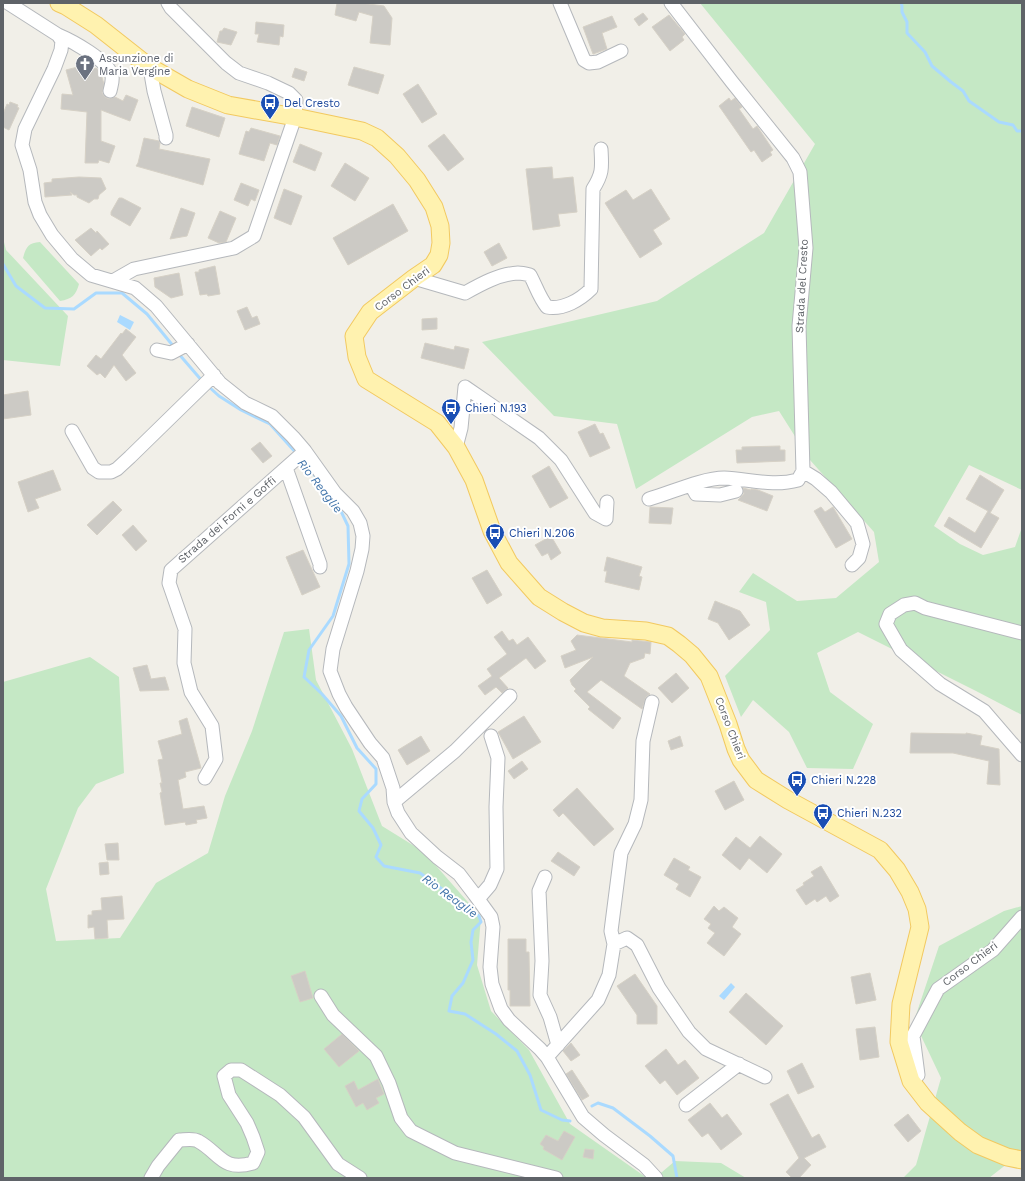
<svg xmlns="http://www.w3.org/2000/svg" width="1025" height="1181" font-family="'Work Sans',sans-serif">
	<rect width="100%" height="100%" fill="#f1efe8"/>
	<path fill="#c5e8c5" d="M700 3H1022V490L969 465 934 526 960 544 983 555 1015 547 1022 527V715L976 691 858 632 817 653 830 692 873 724 853 769 807 768 789 732 753 700 741 717 725 676 770 630 766 602 739 592 753 573 797 601 836 598 879 562 874 532 810 460 779 411 752 417 636 489 617 424 554 416 482 342 657 301 764 233 815 144Z
		M3 238 6 250 68 316 60 366 3 360Z
		M40 242 79 284C76 295 72 299 60 301L23 258C26 247 28 243 40 242Z
		M309 629 316 680 352 749 382 826 424 852 481 917 477 965 491 1011 529 1050 570 1124 647 1178H3V682L90 657 119 677 124 773 96 784 78 808 46 889 56 941 120 938 156 883 208 853 225 796 252 731 284 632Z
		M1022 906V1152L989 1178H903L916 1165 941 1078 914 1021 939 946 1004 911Z
		M675 1161 721 1163 746 1178H655Z"/>
	<path fill="#aadaff" d="M120 315 134 322 130 330 117 322Z
		M731 983 735 987 724 1000 719 996Z"/>
	<g fill="none" stroke-linecap="round" stroke-linejoin="round">
		<path stroke="#aadaff" stroke-width="3" d="M901 3 902 6V12L907 22V33L925 52 932 66 951 82 963 91 969 101 999 122 1013 125 1017 131H1022
			M3 264 16 286 45 308 74 309 96 293H122L147 314 174 347
			M178 353 203 382
			M208 386 219 396 241 410 270 424 297 454
			M301 458 326 490
			M338 505 348 526 349 564 333 616 309 650 304 677 322 694 341 716 357 748 376 769V784L362 799 359 811 373 828 381 845 376 857 384 866 420 873 479 916 481 922 473 930 471 942 473 960 463 983 452 996 449 1011 465 1014 496 1034 517 1051 530 1075 541 1110 562 1120 570 1121
			M592 1106 598 1103 613 1108 650 1136 673 1156 677 1178"/>
	</g>
	<path fill="#cccac5" stroke="#d6d1c6" d="M337 3H361L384 6 392 18 390 45 370 43 373 16 359 12 356 21 335 15Z
		M643 13 648 19 639 26 634 19Z
		M669 15 685 34 682 37 684 40 670 51 652 27Z
		M612 16 617 27 602 33 607 49 593 54 583 27Z
		M256 22 284 25 283 37 280 36 279 45 257 42 259 34H255Z
		M224 28 237 32 231 45 217 42 220 31H222Z
		M89 64 91 70 96 68 100 71 104 84 102 93 105 97 109 99 115 97 123 101 126 95 138 100 130 121 101 110V141L115 146 109 163 99 160 98 163H85L87 112 61 109 62 94 73 95 66 70Z
		M354 67 384 75 378 94 348 85Z
		M295 68 307 72 304 81 292 77Z
		M418 84 437 114 422 123 403 94Z
		M729 98 731 101 735 98 742 107 739 109 753 129 757 126 773 150 770 152 772 155 762 162 754 150 751 152 719 106Z
		M10 102 18 105 17 107 19 108 9 130 3 127V114L7 104 9 105Z
		M192 107 225 118 219 137 186 126Z
		M251 128 280 136 277 145 270 143 264 161 239 154 246 131 249 132Z
		M444 134 464 159 448 171 428 146Z
		M144 138 159 141 160 143 159 149 210 159 203 185 136 166 138 163Z
		M300 144 322 153 315 171 293 162Z
		M345 163 369 178 355 201 331 186Z
		M552 167 553 179 573 177 577 212 558 214 560 226 533 230 526 169Z
		M79 177 101 178 106 189 99 195 98 199H94L89 203 77 197V195H74L70 192 72 195 45 197 44 183 52 182V179Z
		M241 183 259 190 255 201 251 199 248 206 234 200Z
		M284 189 302 196 291 225 274 218Z
		M651 189 670 219 653 230 662 244 640 258 605 203 626 190 633 200Z
		M119 198H122L141 208 130 226 111 215V212Z
		M393 204 408 231 348 265 333 238Z
		M181 208 195 213 187 236 170 239Z
		M220 211 236 218 226 242 219 243 208 238Z
		M91 228 96 233 97 231 109 244 102 250 100 248 91 256 75 240Z
		M499 243 507 258 492 266 484 252Z
		M215 266 220 294 208 296 207 294 200 295 195 272H199V270Z
		M179 273 183 295 171 298 155 287 154 278Z
		M247 307 252 318 257 316 260 324 245 330 237 311Z
		M437 318V329L422 330V319Z
		M126 329 136 337 122 355 136 373 126 381 114 365 105 378 100 373 97 375 87 366 96 355 101 359 121 333 122 334Z
		M425 343 454 350 455 346 469 349 464 369 421 358Z
		M28 391 31 415 3 419V395Z
		M595 424 600 434 603 433 610 448 590 457 578 432Z
		M260 442 272 456 263 463 251 449Z
		M780 446V450H785V461L737 463 736 450H742V447Z
		M549 466 568 498 550 508 532 476Z
		M53 470 61 490 35 499 39 508 28 512 18 482Z
		M980 475 1004 490 990 513 999 518 981 548 944 526 949 517 975 533 988 511 966 499Z
		M743 488 751 490V489L758 490 773 496 767 511 738 500 744 494Z
		M113 501 122 510 97 535 87 525Z
		M650 507 673 508 671 524 649 523Z
		M821 507 825 512 833 507 852 539 836 548 814 511Z
		M133 525 147 541 136 551 122 535Z
		M551 536 561 553 551 560 548 553 542 556 535 545Z
		M303 550 320 587 302 595 286 557Z
		M607 557 642 567 639 576 642 577 639 590 605 582 607 571H604Z
		M487 570 502 595 487 604 472 578Z
		M715 601 740 611 750 625 729 640 718 623 708 619Z
		M502 631 509 641 513 639 517 645 528 637 546 661 535 669 526 658 499 678 508 688 502 693 496 687 485 695 478 686 492 676 487 669 507 654 494 637Z
		M577 635 632 642V640L651 642 650 654 645 653 644 658 630 663 624 676 650 694 646 697 642 709 601 680 587 692 621 718 613 729 588 709 590 707 574 691 576 689 572 685 570 680 593 657 565 668 561 656 576 650 571 641Z
		M147 665 151 679 165 677 169 690 140 691 133 668Z
		M676 673 689 688 672 703 658 688Z
		M524 716 541 742 513 759 498 732Z
		M187 718 201 768 185 772 186 777 178 780 183 809 204 806 207 818 196 820 197 823 186 825 185 822 165 825 160 793 162 792 160 783H162L158 760 163 759 158 741 182 734 179 721Z
		M911 733 966 734V733L982 736 980 745 999 749 1000 785 987 784 989 761 953 753H910Z
		M421 736 430 751 407 765 398 750Z
		M680 736 683 746 671 750 668 741Z
		M522 761 528 769 514 779 508 771Z
		M734 781 744 800 725 810 715 791Z
		M577 788 614 829 594 846 563 813 559 817 553 810Z
		M760 836 782 854 767 873 749 858 740 870 722 855 736 837 750 848Z
		M118 843 119 860H107L105 844Z
		M558 852 580 867 574 876 551 861Z
		M674 858 690 867 688 870 701 877 690 897 676 889 679 884 664 875Z
		M108 862 109 874 100 875 99 863Z
		M821 866 839 896 830 902 826 896 817 902 815 899 806 905 796 890 804 885 803 883 814 876 811 872Z
		M122 896 124 919 107 920 108 938 95 939 94 927 88 928V915H92V911L102 910 101 898Z
		M714 906 719 911 724 907 738 918 732 927 741 934 724 956 707 943 715 933 708 928 711 924 704 919Z
		M508 939H526V952H529L530 1006H510V990H508Z
		M305 971 313 998 300 1002 291 976Z
		M870 973 876 1000 856 1004 851 977Z
		M635 974 657 1006V1024H637V1015L617 986Z
		M746 993 783 1026 766 1045 729 1012Z
		M875 1027 879 1057 860 1060 856 1029Z
		M342 1034 359 1051 339 1067 324 1049Z
		M571 1043 580 1055 571 1061 563 1051Z
		M666 1049 678 1065 685 1060 699 1078 677 1095 665 1080 660 1084 645 1066Z
		M802 1063 814 1087 798 1094 787 1071Z
		M572 1070 589 1096 582 1100 566 1074Z
		M378 1079 384 1094 376 1098 379 1103 367 1110 363 1103 356 1107 345 1086 354 1081 358 1090Z
		M788 1094 812 1138 819 1134 826 1147 804 1158 811 1165 799 1178H792L786 1172 799 1158 770 1104Z
		M710 1103 722 1118 727 1114 742 1134 721 1150 708 1133 702 1137 688 1120Z
		M908 1114 921 1131 908 1142 894 1125Z
		M564 1131 575 1137 562 1160 543 1149 544 1147 540 1144 546 1135 558 1141Z
		M585 1149 594 1150 593 1159 583 1157Z"/>
	<g fill="none" stroke-linecap="round" stroke-linejoin="round">
		<defs>
			<path id="minor" d="M8 3 58 35 62 41 61 50 54 69 25 129 22 145 30 170 35 202 40 215 52 235 72 259 91 275 135 288 156 306 220 383 245 403 272 416 293 437 305 451 335 493 353 511 360 523 363 536 362 549 357 571 333 649 330 671 339 694 346 707 370 743 383 758 393 788 394 802 398 813 411 833 437 857 459 874 475 895 491 917 493 927 490 967 492 984 501 1009 509 1020 540 1049 547 1057 583 1117 604 1135 644 1165 656 1178
				M560 3 584 60 589 63 598 62 621 51
				M58 35C72 41 108 60 112 76 113 81 111 86 110 91
				M150 68 154 91 166 135V138
				M414 278 465 293C481 284 499 274 518 273 522 273 526 274 530 275 536 286 539 297 547 307 563 310 580 300 591 289L593 189C603 173 602 168 601 149
				M113 281 134 269 234 248 254 236 295 117 296 100 289 93 268 83 239 73 226 63 171 8 168 3
				M157 350 171 353 188 344
				M72 431 93 468 99 472H111L117 469 130 457 214 375
				M456 447 461 428 465 387 539 438 561 460 595 513 606 519 607 502
				M286 468 315 550 320 564V567
				M803 471 816 479 831 492 857 523 863 544 859 558 852 565
				M691 485 696 494 720 495 736 491
				M649 499C670 493 703 478 724 478 749 479 773 487 798 480L803 471 799 326 806 248 800 172 793 158 732 82 671 3
				M1022 633 925 608 915 603 904 605 890 614 886 624 901 650 940 684 984 711 1022 755
				M205 778 216 759 212 726 191 692 184 663 185 629 169 583 171 570 305 451
				M394 802 455 751 510 696
				M545 877 539 891 542 961 540 995 550 1017 558 1045
				M478 899 490 885 497 869 496 807 498 758 491 736
				M614 944 611 931 621 853 635 824 641 800 643 741 652 702
				M321 996 333 1015 376 1056 389 1083 401 1118 411 1131 455 1153 556 1178
				M547 1057 598 1000 609 975 614 944 627 938 637 945 659 988 689 1032 706 1049 765 1077
				M911 1081 918 1075 913 1036 938 989 993 950 1022 917
				M686 1105 739 1064
				M151 1178 158 1166 179 1140C184 1140 193 1138 198 1141 220 1153 222 1172 253 1163L258 1152 253 1137 247 1123 229 1095 224 1076 231 1070H241L280 1095 304 1117 338 1164 360 1178"/>
			<path id="major" d="M59 3 66 6 96 25 148 66 188 89 228 105 295 117 362 131 377 138 397 156 417 180 434 207 440 226 441 243 439 255 433 265 414 278 370 312 354 336 357 357 366 379 437 423 456 447 474 480 492 531 509 563 539 597 563 612 584 623 602 628 646 631 668 636 679 644 692 655 709 676 728 724 736 749 741 760 756 780 788 800 880 850 897 870 910 892 917 909 920 927 901 1004 899 1042 911 1081 928 1103 960 1132 978 1145 1007 1157 1022 1160"/>
		</defs>
		<use href="#minor" stroke="#b5b8bc" stroke-width="15"/>
		<use href="#major" stroke="#f2c960" stroke-width="19"/>
		<use href="#minor" stroke="#fff" stroke-width="13"/>
		<use href="#major" stroke="#fff2af" stroke-width="17"/>
	</g>
	<defs>
		<symbol id="church-pin" viewBox="-11 -11 22 30"><path d="M0 17L-7.5 6A9.5 9.5 0 1 1 7.5 6Z" fill="#6b7280" stroke="#fff"/><path d="M-1.2-6h2.4v3.5h3.3v2.4h-3.3V6h-2.4V-.1h-3.3v-2.4h3.3Z" fill="#fff"/></symbol>
		<symbol id="bus-pin" viewBox="-11 -11 22 30"><path d="M0 17L-7.5 6A9.5 9.5 0 1 1 7.5 6Z" fill="#1a4fb4" stroke="#fff"/><path d="M-5-6H5V4H4V6H2V4H-2V6H-4V4H-5ZM-3.5-4V0h7V-4ZM-3.5 1.2v1.5H-2V1.2ZM2 1.2v1.5H3.5V1.2Z" fill="#fff"/></symbol>
	</defs>
	<g fill-rule="evenodd">
		<use href="#church-pin" x="74" y="53" width="22" height="30"/>
		<use href="#bus-pin" x="259" y="92" width="22" height="30"/>
		<use href="#bus-pin" x="440" y="397" width="22" height="30"/>
		<use href="#bus-pin" x="484" y="522" width="22" height="30"/>
		<use href="#bus-pin" x="786" y="769" width="22" height="30"/>
		<use href="#bus-pin" x="812" y="802" width="22" height="30"/>
	</g>
	<g text-anchor="middle" dominant-baseline="central" stroke-width="4" stroke-linejoin="round" paint-order="stroke">
		<g font-size="11" fill="#5b616d" stroke="#fff" text-anchor="start">
			<text x="99" y="58">Assunzione di<tspan x="99" dy="13">Maria Vergine</tspan></text>
		</g>
		<g font-size="11" fill="#164399" stroke="#fff" text-anchor="start">
			<text x="284" y="103">Del Cresto</text>
			<text x="465" y="408">Chieri N.193</text>
			<text x="509" y="533">Chieri N.206</text>
			<text x="811" y="780">Chieri N.228</text>
			<text x="837" y="813">Chieri N.232</text>
		</g>
		<g font-size="11" fill="#5f6368" stroke="#fff">
			<text transform="translate(802 286) rotate(-87)">Strada del Cresto</text>
			<text transform="translate(402 289) rotate(-37)">Corso Chieri</text>
			<text transform="translate(227 520) rotate(-41)">Strada dei Forni e Goffi</text>
			<text transform="translate(730 728) rotate(69)">Corso Chieri</text>
			<text transform="translate(970 964) rotate(-37)">Corso Chieri</text>
		</g>
		<g font-size="12" font-style="italic" fill="#4174aa" stroke="#fff">
			<text transform="translate(320 486) rotate(52)">Rio Reaglie</text>
			<text transform="translate(450 896) rotate(36)">Rio Reaglie</text>
		</g>
	</g>
	<rect width="1025" height="1181" fill="none" stroke="#5f6368" stroke-width="8"/>
</svg>
